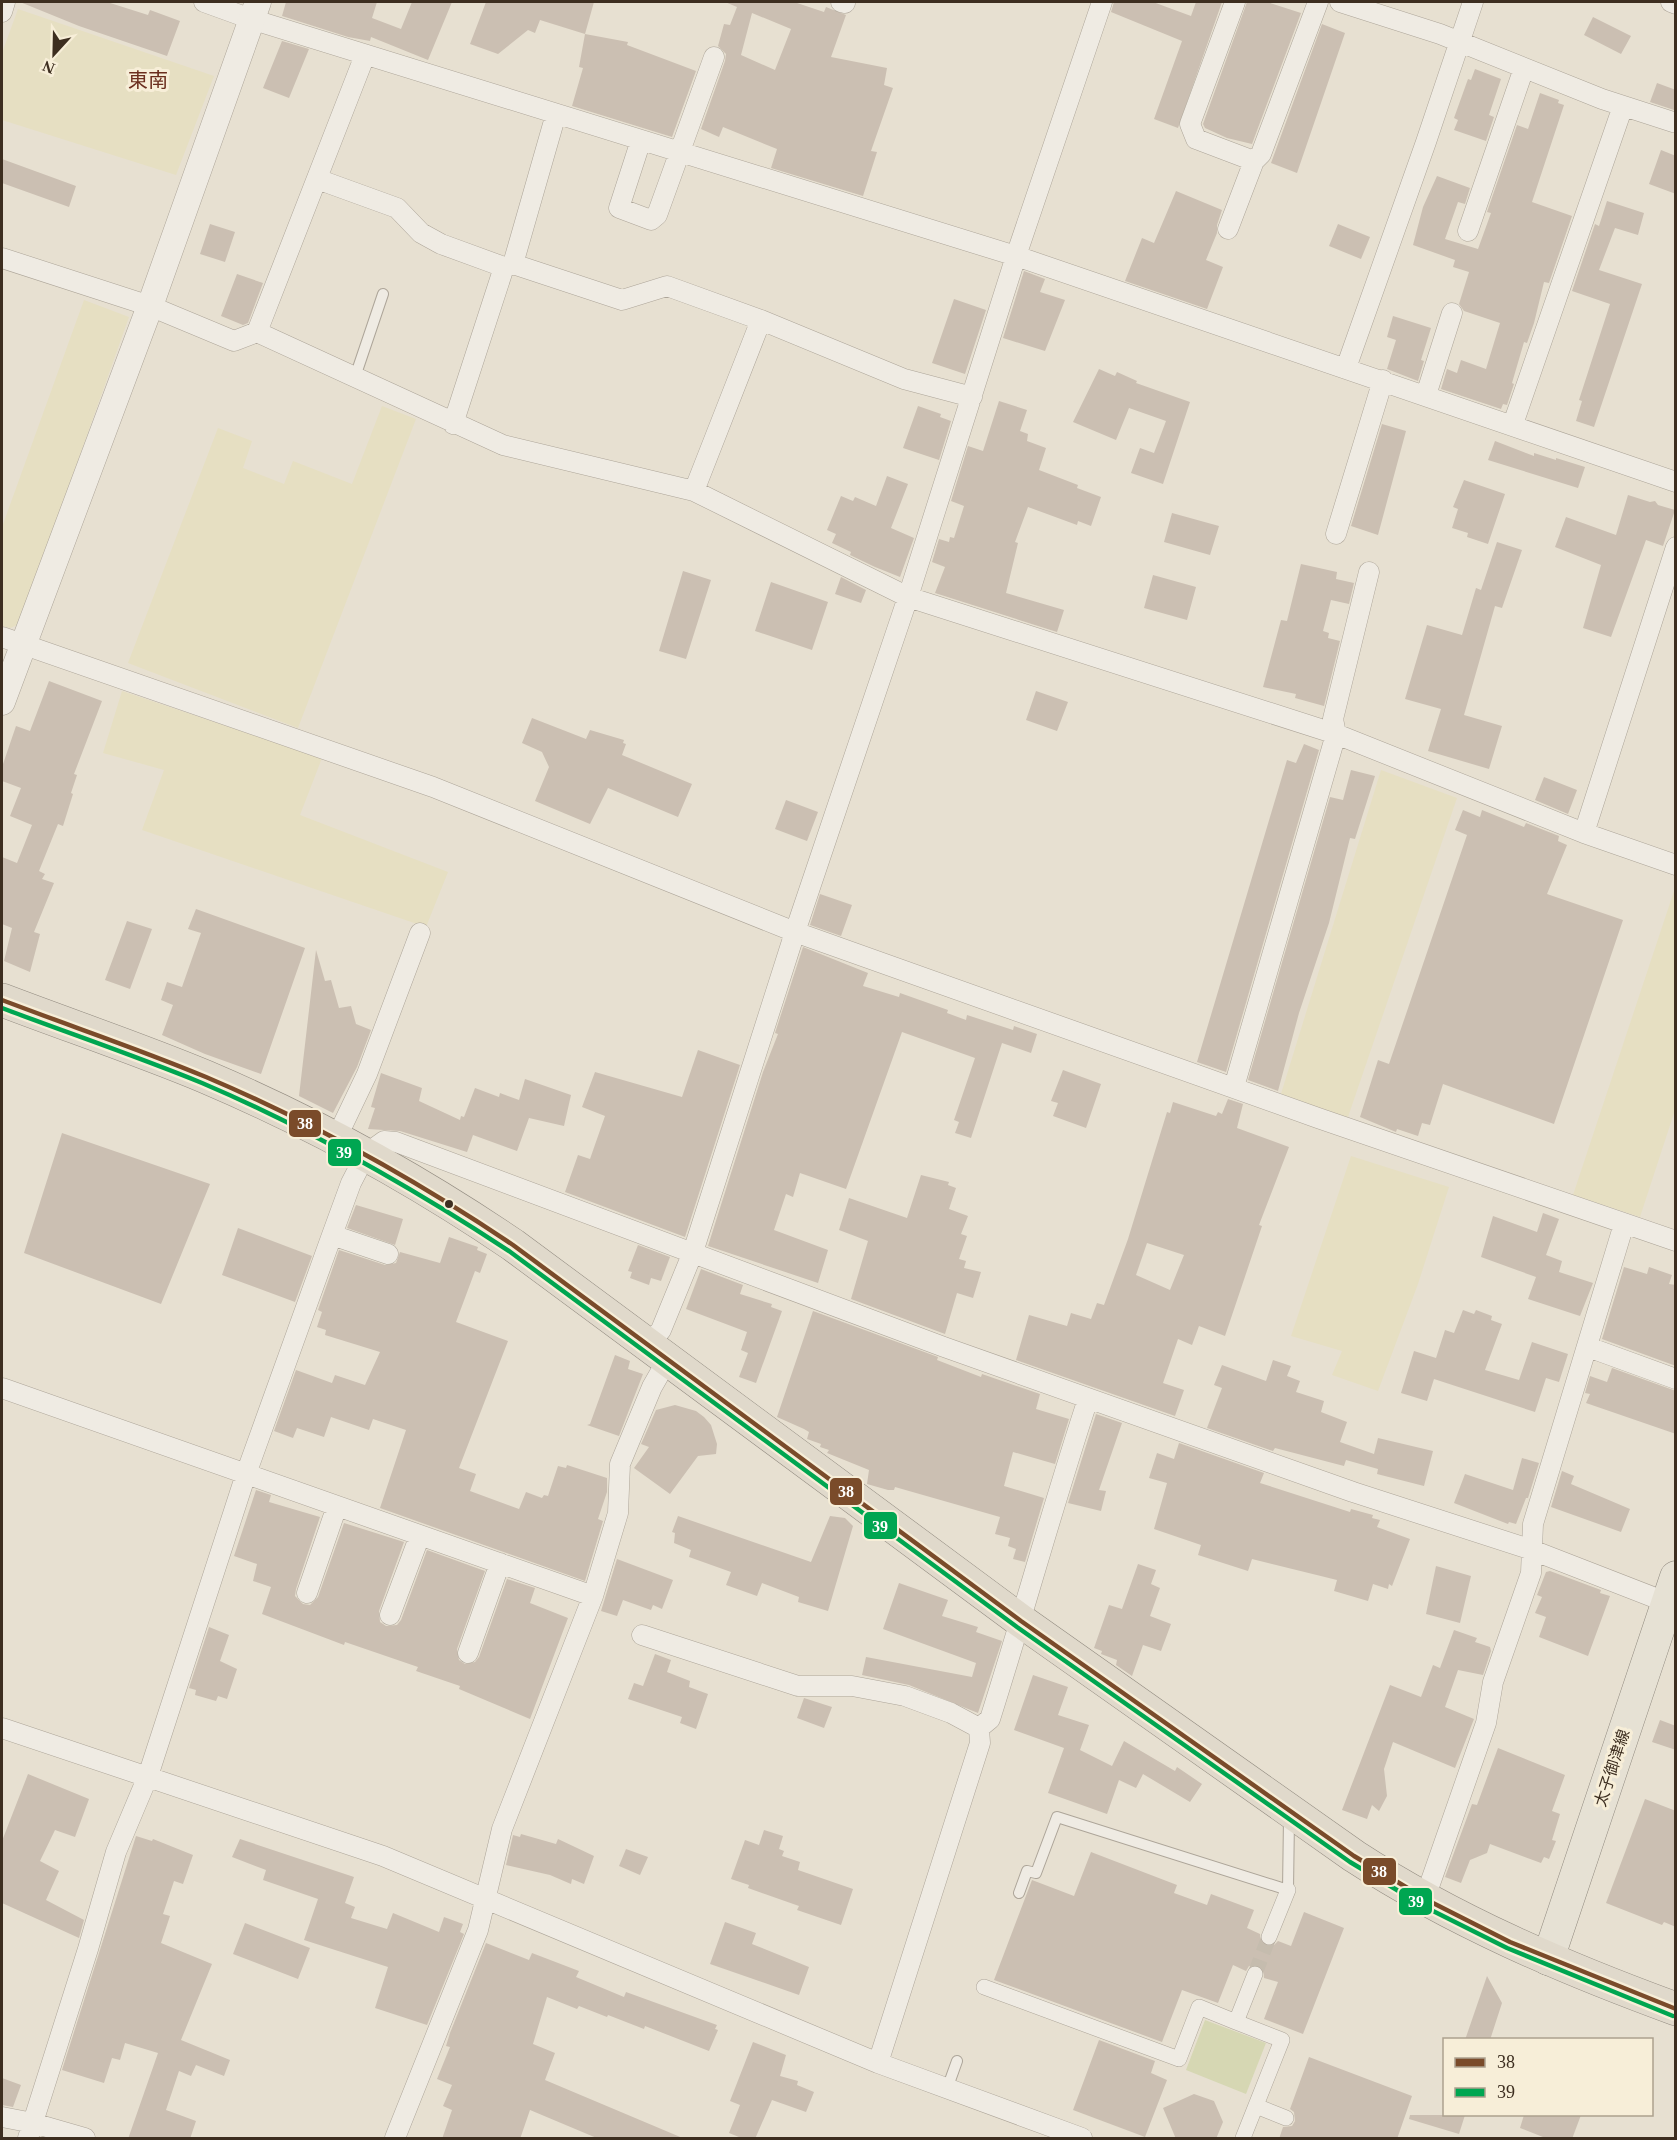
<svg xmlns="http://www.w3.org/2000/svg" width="1677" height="2140" font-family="'Times New Roman','Noto Sans JP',serif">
	<rect width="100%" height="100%" fill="#e7e0d1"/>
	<path fill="#e6dfc2" d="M18 9 214 76 176 175 2 120V53Z
		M84 300 129 317 20 624 10 628 2 626V527Z
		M382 406 416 419 298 728 128 663 218 428 252 441 243 468 284 484 293 461 352 484Z
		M122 691 322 758 300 815 448 872 426 927 142 830 164 770 103 753Z
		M1381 770 1457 798 1348 1117 1321 1111 1280 1097Z
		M1675 888V1110L1640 1217 1573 1195Z
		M1351 1156 1449 1187 1418 1284 1378 1391 1332 1375 1342 1351 1291 1336Z"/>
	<path fill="#d6d7b3" d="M1205 2020 1266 2043 1246 2094 1186 2070Z"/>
	<path fill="#cbbfb2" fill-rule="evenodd" d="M20 2H107L148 15 150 10 180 21 167 56 79 26Z
		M286 2H377L372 18 401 29 412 2H452L428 60 371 37 370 41 348 37 282 16Z
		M486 2H594L585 34 540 20 535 33 528 30 498 54 470 44Z
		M725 2H794L824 12 826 7 846 15 831 57 887 68 884 85 893 88 871 151 877 152 863 196 771 168 777 149 723 127 719 137 701 129 725 61 726 54 718 46 724 24 730 25 737 7ZM752 13 791 29 775 70 741 55Z
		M1114 2H1153L1191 16 1196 2H1222L1178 128 1154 119 1182 41 1111 12Z
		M1247 2H1267L1301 13 1252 144 1227 138 1205 128 1203 124Z
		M1593 17 1631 36 1621 54 1584 35Z
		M1322 24 1345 33 1297 173 1271 163Z
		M585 34 628 42 627 45 696 71 672 137 572 106 583 68 579 67Z
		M282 41 309 49 289 98 263 88Z
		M1475 69 1501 79 1489 115 1494 117 1486 141 1454 130 1458 120 1454 118 1468 79 1471 80Z
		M1657 83 1676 90 1674 110 1650 102Z
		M1540 93 1559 100 1558 103 1564 105 1532 202 1572 216 1549 283 1544 282 1534 323 1527 343 1524 342 1512 383 1514 384 1507 405 1503 404 1501 409 1441 389 1447 369 1457 373 1461 360 1486 369 1500 323 1464 311 1459 304 1469 272 1453 267 1455 260 1413 245 1423 207 1437 176 1470 188 1465 204 1458 202 1445 239 1478 249 1491 213 1487 212 1517 125 1528 129Z
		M1661 150 1676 156V194L1649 184Z
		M2 159 76 186 69 207 2 183Z
		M1176 191 1222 210 1217 225V233L1206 260 1223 267 1207 309 1125 281 1142 238 1154 243Z
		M1607 201 1644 213 1638 235 1615 228 1599 270 1642 284 1594 427 1576 421 1582 401 1579 400 1610 304 1572 291 1595 224 1599 226Z
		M210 224 235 232 225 262 200 254Z
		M1338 224 1370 237 1361 259 1329 246Z
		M1024 271 1045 279 1040 292 1065 300 1045 351 1003 338Z
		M237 274 263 283 248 323 243 325 221 316Z
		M954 299 986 310 965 374 932 363Z
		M1393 316 1431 328 1421 360 1424 361 1418 381 1387 369 1396 340 1387 337Z
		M1099 369 1115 376 1117 372 1137 381 1136 383 1190 402 1163 484 1131 473 1140 448 1154 453 1166 421 1129 408 1116 440 1073 422Z
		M999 401 1027 410 1020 431 1028 434 1027 441 1046 448 1039 470 1078 485 1077 488 1101 497 1091 526 1078 521 1077 525 1028 507 1015 542 1018 543 1006 593 1064 610 1057 632 935 593 945 567 932 562 939 539 949 542 950 537 954 538 964 506 951 501 968 446 983 451Z
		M918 406 941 414 940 417 951 421 939 460 903 448Z
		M1382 424 1406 431 1378 535 1351 526Z
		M1495 441 1534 456V453L1556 460V458L1585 467 1578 488 1488 460Z
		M887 476 908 484 891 528 914 538 900 577 875 567 850 555 851 552 832 543 836 534 827 530 841 496 853 501 855 497 876 506Z
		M1464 480 1505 494 1488 544 1467 537 1468 533 1452 528 1458 509 1453 507Z
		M1628 495 1650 502 1655 501 1658 505 1675 510 1663 546 1646 540 1611 637 1583 628 1601 565 1555 547 1566 517 1616 535Z
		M1172 513 1219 526 1210 555 1164 542Z
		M1497 542 1522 550 1502 608 1495 606 1464 715 1502 726 1489 769 1428 751 1441 709 1405 699 1427 625 1462 635 1476 588 1481 590Z
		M1301 564 1337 572 1336 579 1354 583 1349 604 1331 600 1323 631 1329 633 1328 638 1340 641 1324 706 1295 698 1296 694 1263 687 1281 620 1287 621Z
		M683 571 711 580 686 659 659 651Z
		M1153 575 1196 587 1187 620 1144 608Z
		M841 577 866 590 861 603 835 594Z
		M771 582 828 602 812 650 755 631Z
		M49 681 102 701 74 774 77 775 71 793 73 794 63 826 58 824 39 871 45 874 42 879 54 883 34 932 40 934 30 972 4 961 12 928 2 924V857L17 863 32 825 10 816 21 788 2 781V767L16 726 30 731Z
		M1036 691 1068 702 1057 731 1026 720Z
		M532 718 586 739 590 730 624 740 623 743 626 744 622 755 692 784 678 817 608 788 590 824 535 801 549 767 542 752 522 743Z
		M1304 744 1319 750 1226 1072 1197 1062 1287 760 1296 763Z
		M1351 770 1375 776 1355 839 1350 838 1329 923 1299 1013 1278 1091 1248 1080 1330 797 1343 800Z
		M1544 777 1577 790 1568 814 1535 800Z
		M786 800 818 812 807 841 775 829Z
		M1463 810 1480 817 1482 810 1524 827 1526 823 1559 836 1558 841 1567 845 1547 894 1623 920 1554 1124 1443 1084 1430 1125 1422 1123 1418 1136 1397 1129 1396 1132 1360 1117 1378 1060 1389 1064 1467 835 1455 830Z
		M820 894 852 905 841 936 810 925Z
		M196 909 305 948 261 1074 205 1054 162 1035 173 1005 161 1000 167 982 182 987 201 933 188 929Z
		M127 921 152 929 130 989 105 980Z
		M803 947 868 973 863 986 899 997 900 993 948 1010 947 1013 966 1020 967 1015 1013 1030 1014 1026 1037 1034 1031 1053 1002 1043 971 1138 955 1133 959 1122 954 1120 975 1058 902 1032 846 1189 800 1173 793 1197 786 1194 774 1230 828 1250 818 1283 708 1246 763 1072 778 1034 775 1033Z
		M316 950 325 981 331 980 339 1008 351 1006 356 1024 371 1030 357 1067 333 1113 299 1096Z
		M698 1050 740 1065 685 1237 565 1192 578 1155 590 1159 605 1116 582 1107 595 1072 682 1097Z
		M1063 1070 1101 1084 1086 1128 1053 1116 1058 1103 1051 1101Z
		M381 1073 422 1088 419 1101 460 1120 461 1116 464 1117 475 1088 499 1097 500 1093 519 1100 525 1079 571 1095 564 1126 529 1118 517 1151 473 1135 467 1152 400 1131 368 1129 375 1108 371 1107Z
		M1228 1099 1243 1104 1237 1128 1289 1147 1259 1225 1262 1226 1225 1336 1199 1326 1192 1345 1178 1339 1163 1383 1184 1390 1175 1416 1016 1360 1029 1315 1067 1326 1071 1313 1091 1319 1097 1303 1104 1305 1128 1239 1167 1112 1170 1113 1173 1102 1216 1116 1218 1112 1222 1114ZM1147 1243 1184 1255 1170 1290 1136 1275Z
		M62 1133 210 1184 161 1304 24 1253Z
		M921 1175 949 1182 948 1185 956 1188 949 1209 968 1216 961 1234 967 1236 959 1259 966 1261 964 1268 981 1272 973 1298 957 1293 945 1334 851 1299 868 1241 839 1230 849 1198 907 1218Z
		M356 1205 403 1219 395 1245 347 1228Z
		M1543 1213 1559 1219 1546 1255 1562 1261 1559 1272 1593 1283 1580 1316 1528 1299 1536 1277 1481 1257 1493 1216 1537 1232Z
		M238 1228 312 1256 295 1302 222 1275Z
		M449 1237 478 1247 477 1250 487 1254 480 1273 475 1271 456 1322 508 1341 459 1468 476 1474 470 1491 519 1509 526 1492 542 1498 544 1495 548 1496 558 1466 566 1468 567 1465 607 1478V1492L598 1519 603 1521 585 1581 380 1508 406 1430 373 1419 369 1430 331 1417 324 1437 297 1428 293 1438 274 1431 296 1370 332 1383 335 1375 365 1385 380 1352 325 1335 326 1330 317 1327 322 1312 318 1310 339 1250 385 1265 396 1263 400 1252 440 1263Z
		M638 1245 670 1257 661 1281 651 1278 649 1285 630 1278 632 1272 628 1271Z
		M1624 1267 1647 1274 1649 1267 1672 1275 1669 1284 1676 1285V1366L1602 1339Z
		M701 1269 743 1285 740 1294 772 1304 771 1307 782 1311 756 1383 739 1377 748 1353 741 1350 747 1332 686 1309Z
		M1463 1310 1474 1314 1476 1310 1492 1316 1491 1320 1502 1324 1485 1370 1519 1380 1532 1342 1568 1354 1559 1382 1546 1378 1535 1412 1434 1379 1427 1401 1401 1393 1414 1351 1436 1358 1445 1330 1454 1333Z
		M813 1311 938 1357 937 1360 981 1377 982 1374 1040 1394 1036 1409 1069 1419 1055 1464 1013 1452 1004 1486 1044 1498 1025 1562 1013 1559 1016 1549 1008 1546 1010 1538 995 1534 1000 1517 895 1487 894 1490H888L867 1484 869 1470 827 1453 829 1450 820 1447 821 1444 807 1439 809 1432 804 1429 777 1417Z
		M615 1355 630 1361 628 1369 643 1374 619 1436 587 1425 590 1424Z
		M1273 1360 1291 1366 1287 1376 1300 1381 1296 1392 1324 1401 1321 1412 1347 1422 1340 1442 1374 1454 1378 1438 1433 1451 1424 1486 1377 1474 1378 1469 1346 1460 1344 1466 1275 1448 1273 1451 1207 1428 1222 1388 1214 1385 1222 1365 1266 1381Z
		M1612 1368 1676 1391V1434L1586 1403 1590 1394 1585 1393 1590 1376 1607 1382Z
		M675 1405 696 1411 704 1417 711 1425 717 1444 716 1454 698 1456 670 1494 634 1468 649 1447 641 1444 656 1410Z
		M1096 1414 1122 1423 1099 1490 1106 1491 1101 1511 1068 1503Z
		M1179 1443 1264 1473 1260 1483 1350 1512 1351 1509 1373 1515 1372 1518 1380 1520 1377 1527 1410 1539 1392 1586 1389 1584 1388 1589 1373 1584 1368 1601 1334 1591 1337 1580 1252 1559 1248 1571 1198 1555 1201 1545 1154 1529 1167 1483 1149 1478 1157 1453 1174 1459Z
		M1522 1458 1539 1463 1528 1498H1526L1516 1524 1509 1522 1508 1524 1454 1503 1465 1474 1513 1490Z
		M1562 1471 1574 1476 1571 1484 1630 1509 1621 1532 1551 1507Z
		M256 1490 271 1495 269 1502 320 1517 296 1589 295 1596 303 1604 310 1605 318 1597 344 1523 404 1542 379 1611 380 1622 386 1626 397 1625 401 1620 427 1550 485 1571 457 1649 459 1660 465 1664 475 1662 479 1657 507 1579 535 1588 530 1603 568 1618 530 1719 459 1689 460 1686 416 1671 418 1667 345 1642 344 1645 262 1614 271 1587 253 1581 257 1564 234 1556Z
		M678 1516 811 1562 830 1516 845 1518 853 1526 828 1611 798 1602 799 1597 762 1583 757 1596 726 1585 731 1572 689 1557 691 1550 674 1543 675 1533 672 1532Z
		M617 1559 673 1580 662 1609 653 1605 651 1610 623 1600 617 1616 601 1611Z
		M1138 1564 1156 1570 1151 1584 1160 1588 1150 1616 1171 1624 1161 1651 1143 1645 1132 1676 1116 1665 1117 1660 1101 1654 1102 1651 1094 1648 1109 1605 1122 1609Z
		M1436 1566 1471 1576 1460 1623 1426 1614Z
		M1550 1571 1601 1590 1600 1593 1610 1596 1588 1656 1539 1637 1546 1617 1535 1613 1542 1597 1537 1595 1546 1572Z
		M899 1583 948 1600 942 1616 978 1627 976 1632 1002 1641 978 1713 909 1685 862 1675 866 1657 972 1677 976 1663 883 1629Z
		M209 1627 229 1635 220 1661 237 1669 227 1699 218 1696 216 1701 195 1695 196 1690 189 1688Z
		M1454 1630 1477 1638 1475 1642 1490 1647 1491 1651 1483 1675 1458 1670 1445 1707 1474 1719 1455 1768 1393 1742 1384 1769 1387 1796 1379 1811 1372 1805 1367 1819 1342 1810 1390 1685 1421 1697 1433 1665 1440 1668Z
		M655 1654 671 1660 667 1672 690 1681 689 1687 708 1694 696 1729 680 1723 682 1717 628 1699 634 1683 643 1686Z
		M1033 1675 1068 1687 1058 1715 1089 1725 1080 1750 1112 1766 1124 1741 1175 1771 1177 1767 1202 1784 1190 1802 1143 1774 1136 1788 1119 1780 1107 1814 1048 1793 1064 1748 1014 1730Z
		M804 1698 832 1707 824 1728 797 1718Z
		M1660 1720 1676 1726V1750L1652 1742Z
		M1498 1748 1565 1775 1552 1811 1560 1814 1552 1840 1556 1841 1549 1859 1544 1857 1541 1863 1490 1844 1487 1853 1470 1860 1461 1883 1445 1877 1472 1804 1477 1805Z
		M28 1774 89 1799 75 1837 55 1830 40 1861 59 1871 46 1900 84 1920 79 1938 2 1903V1841Z
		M1645 1799 1676 1811V1927L1664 1922 1662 1925 1606 1903Z
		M764 1830 783 1836 779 1849 784 1851 782 1856 800 1862 798 1870 853 1889 841 1925 797 1910 799 1906 748 1888 749 1885 731 1879 745 1840 759 1845Z
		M521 1834 556 1844 558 1839 594 1856 584 1884 572 1879 571 1884 550 1875 506 1865 513 1835 520 1837Z
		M136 1836 152 1841 153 1839 193 1855 183 1884 174 1881 163 1914 170 1916 161 1943 212 1964 181 2040 230 2060 224 2076 196 2065 191 2076 179 2071 166 2110 196 2121 190 2139H128L158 2053 125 2043 120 2060 112 2058 104 2083 62 2070Z
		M240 1839 354 1877 345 1903 355 1907 351 1918 387 1929 393 1913 439 1932 444 1917 463 1924 460 1932 464 1934 427 2025 375 2008 388 1967 304 1940 318 1899 263 1880 266 1870 232 1857Z
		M626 1849 648 1857 640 1875 619 1866Z
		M1091 1852 1177 1885 1174 1893 1207 1905 1211 1894 1254 1910 1247 1928 1260 1934 1261 1942 1266 1946 1274 1945 1278 1941 1291 1946 1304 1912 1344 1928 1303 2034 1264 2019 1278 1982 1264 1978 1263 1968 1258 1965 1249 1966 1246 1971 1233 1965 1218 2003 1182 1990 1162 2042 994 1980 1032 1880 1074 1896Z
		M725 1922 756 1933 752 1944 809 1967 799 1995 710 1964Z
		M245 1923 310 1948 298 1979 233 1954Z
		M486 1943 529 1960 532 1953 579 1971 576 1977 624 1997 626 1992 717 2025 715 2029 718 2030 709 2051 645 2026 644 2029 608 2015 607 2017 579 2006 577 2009 547 1997 533 2044 555 2053 545 2080 685 2139H599L530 2110 520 2139H442L452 2110 443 2106 452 2085 437 2079 450 2047 446 2046 450 2033Z
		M1487 1976 1502 2003 1490 2040H1465Z
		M1099 2040 1155 2061 1151 2073 1167 2080 1145 2137 1073 2110Z
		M753 2042 786 2055 780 2076 798 2081 797 2085 814 2092 806 2112 772 2100 755 2139H744L729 2133 740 2105 730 2101Z
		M1309 2057 1412 2096 1397 2139H1279L1283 2127 1292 2126 1295 2121 1294 2112 1290 2109Z
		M2 2078 21 2085 13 2107 2 2105Z
		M1194 2094 1214 2101 1223 2122 1216 2139H1176L1163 2108Z
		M1410 2115H1465L1459 2134 1409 2119Z
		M1524 2115H1581L1572 2139H1548L1520 2128Z"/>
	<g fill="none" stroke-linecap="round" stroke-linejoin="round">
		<path stroke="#c5bcae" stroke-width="15" stroke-dasharray="15 8" stroke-linecap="butt" d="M1255 1974 1269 1937"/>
		<defs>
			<path id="service" d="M355 377 383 294
				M1019 1893 1027 1871 1036 1873 1057 1817 1288 1890 1289 1818
				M947 2089 957 2061"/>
			<path id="pedestrian" d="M1269 1937 1288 1890
				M984 1987 1179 2059 1199 2007 1236 2022
				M1256 2106 1286 2118
				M1243 2138 1282 2040 1236 2022 1255 1974"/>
			<path id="minor" d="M204 2 251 19 1016 256 1676 482
				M841 2 845 3
				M1235 2 1190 124 1196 139 1254 161
				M1340 2 1440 34 1602 99 1673 122
				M1671 2 1676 4
				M2 12 5 2
				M641 140 619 208 651 220 657 215 714 57
				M317 179 397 208 421 233 441 244 504 267 513 264 622 300 667 286 761 320 904 379 972 397
				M1228 229 1254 161 1261 154 1318 2
				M1468 231 1524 68
				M2 258 150 306 234 341 257 332 503 445 694 491 908 597 1336 734 1584 833 1676 865
				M513 264 556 114
				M257 332 365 55
				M1346 368 1426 142 1473 2
				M1426 395 1452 313
				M453 424 504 267
				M1513 424 1623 106
				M694 491 761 320
				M1336 534 1383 380
				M2 637 433 787 795 932 1318 1118 1676 1241
				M1584 833 1676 547
				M1234 1087 1336 734 1333 719 1369 572
				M336 1139 367 1074 420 933
				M332 1235 388 1254
				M648 1345 661 1330 693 1252 795 932 908 597 1016 256 1102 2
				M1588 1347 1676 1379
				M2 1388 593 1596
				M307 1593 337 1506
				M390 1615 420 1535
				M642 1635 798 1686H852L905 1696 951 1713 979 1728 980 1743 878 2063
				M468 1653 500 1563
				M2 1728 383 1856 878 2063 1082 2138
				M979 1728 990 1719C1024 1612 1053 1505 1088 1399
				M1425 1898 1486 1723 1493 1682 1531 1573 1533 1524 1624 1224
				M2 2117 33 2123 85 2138
				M28 2138 88 1949 116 1852 148 1776 246 1474 332 1235 351 1183 366 1154 384 1141 396 1142 944 1347 1353 1492 1532 1550 1676 1606
				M395 2138 478 1930 502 1829 593 1596 618 1513 620 1464 652 1387 668 1359"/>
			<path id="tertiary" d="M2 702 150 306 258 2"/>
			<path id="primary" d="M1548 1959 1676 1577"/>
			<path id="trunk" d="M2 1000C70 1026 139 1049 206 1077 314 1123 416 1179 513 1245L1021 1621 1354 1856C1454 1921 1564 1968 1676 2009"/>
		</defs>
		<use href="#service" stroke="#ada599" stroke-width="12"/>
		<use href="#pedestrian" stroke="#ada599" stroke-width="16"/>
		<use href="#minor" stroke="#ada599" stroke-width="21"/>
		<use href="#tertiary" stroke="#ada599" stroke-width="27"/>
		<use href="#primary" stroke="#928b80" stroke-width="33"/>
		<use href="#trunk" stroke="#928b80" stroke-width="34"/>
		<use href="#service" stroke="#efebe3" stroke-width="10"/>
		<use href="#pedestrian" stroke="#efebe3" stroke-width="15"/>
		<use href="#minor" stroke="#efebe3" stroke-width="20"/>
		<use href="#tertiary" stroke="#efebe3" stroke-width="26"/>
		<use href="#primary" stroke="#e6e1d4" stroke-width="32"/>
		<use href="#trunk" stroke="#e0d9cb" stroke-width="33"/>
		<defs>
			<path id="bus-1" d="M2 1000C70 1026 139 1049 206 1077 314 1123 416 1180 513 1245L1021 1621 1354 1856 1431 1902 1510 1942 1676 2009"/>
			<path id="bus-2" d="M2 1008C68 1033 136 1056 202 1083 310 1129 411 1187 509 1251L1017 1627 1350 1862 1427 1908 1507 1948 1673 2016"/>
		</defs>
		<use href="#bus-1" stroke="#f7eed8" stroke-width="9"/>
		<use href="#bus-2" stroke="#f7eed8" stroke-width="9"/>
		<use href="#bus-1" stroke="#7a4b2a" stroke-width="4.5"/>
		<use href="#bus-2" stroke="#00a651" stroke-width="4.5"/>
	</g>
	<circle fill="#3d2e20" stroke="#f7eed8" stroke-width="2" cx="449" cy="1204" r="5"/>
	<g text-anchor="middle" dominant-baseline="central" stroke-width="6" stroke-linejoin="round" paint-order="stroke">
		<g font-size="16" fill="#3d2e20" stroke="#f7eed8">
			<text transform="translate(1612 1768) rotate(-72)">太子御津線</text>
		</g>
		<g font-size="20" fill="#6b2e1e" stroke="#f7eed8">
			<text x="148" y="80">東南</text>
		</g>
	</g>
	<g stroke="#f7eed8" stroke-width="2">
		<rect x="288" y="1109" width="34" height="29" rx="6" fill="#7a4b2a"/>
		<rect x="327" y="1138" width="35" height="29" rx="6" fill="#00a651"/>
		<rect x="829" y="1477" width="34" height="29" rx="6" fill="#7a4b2a"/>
		<rect x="863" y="1511" width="35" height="29" rx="6" fill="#00a651"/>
		<rect x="1362" y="1857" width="35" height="29" rx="6" fill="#7a4b2a"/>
		<rect x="1398" y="1887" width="35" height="29" rx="6" fill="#00a651"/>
	</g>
	<g font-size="16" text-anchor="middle" font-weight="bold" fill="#fff">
		<text x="305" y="1129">38</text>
		<text x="344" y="1158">39</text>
		<text x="846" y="1497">38</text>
		<text x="880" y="1532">39</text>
		<text x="1379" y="1877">38</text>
		<text x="1416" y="1907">39</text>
	</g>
	<rect width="1677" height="2140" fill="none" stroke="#3d2e20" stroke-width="6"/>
	<rect x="1443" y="2038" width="210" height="78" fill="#f7eed8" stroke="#ada18e" stroke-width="1.5"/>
	<rect x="1455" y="2058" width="30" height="9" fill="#7a4b2a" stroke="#ada18e" stroke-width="1.5"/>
	<text x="1497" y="2068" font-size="18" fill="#3d2e20">38</text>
	<rect x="1455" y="2088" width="30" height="9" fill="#00a651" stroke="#ada18e" stroke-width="1.5"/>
	<text x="1497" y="2098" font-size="18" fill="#3d2e20">39</text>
	<g transform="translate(54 54) rotate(202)" stroke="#f7eed8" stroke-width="4.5" paint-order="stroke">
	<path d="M0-4.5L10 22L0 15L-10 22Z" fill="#3d2e20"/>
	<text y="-9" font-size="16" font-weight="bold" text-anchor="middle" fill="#3d2e20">N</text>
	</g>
</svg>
